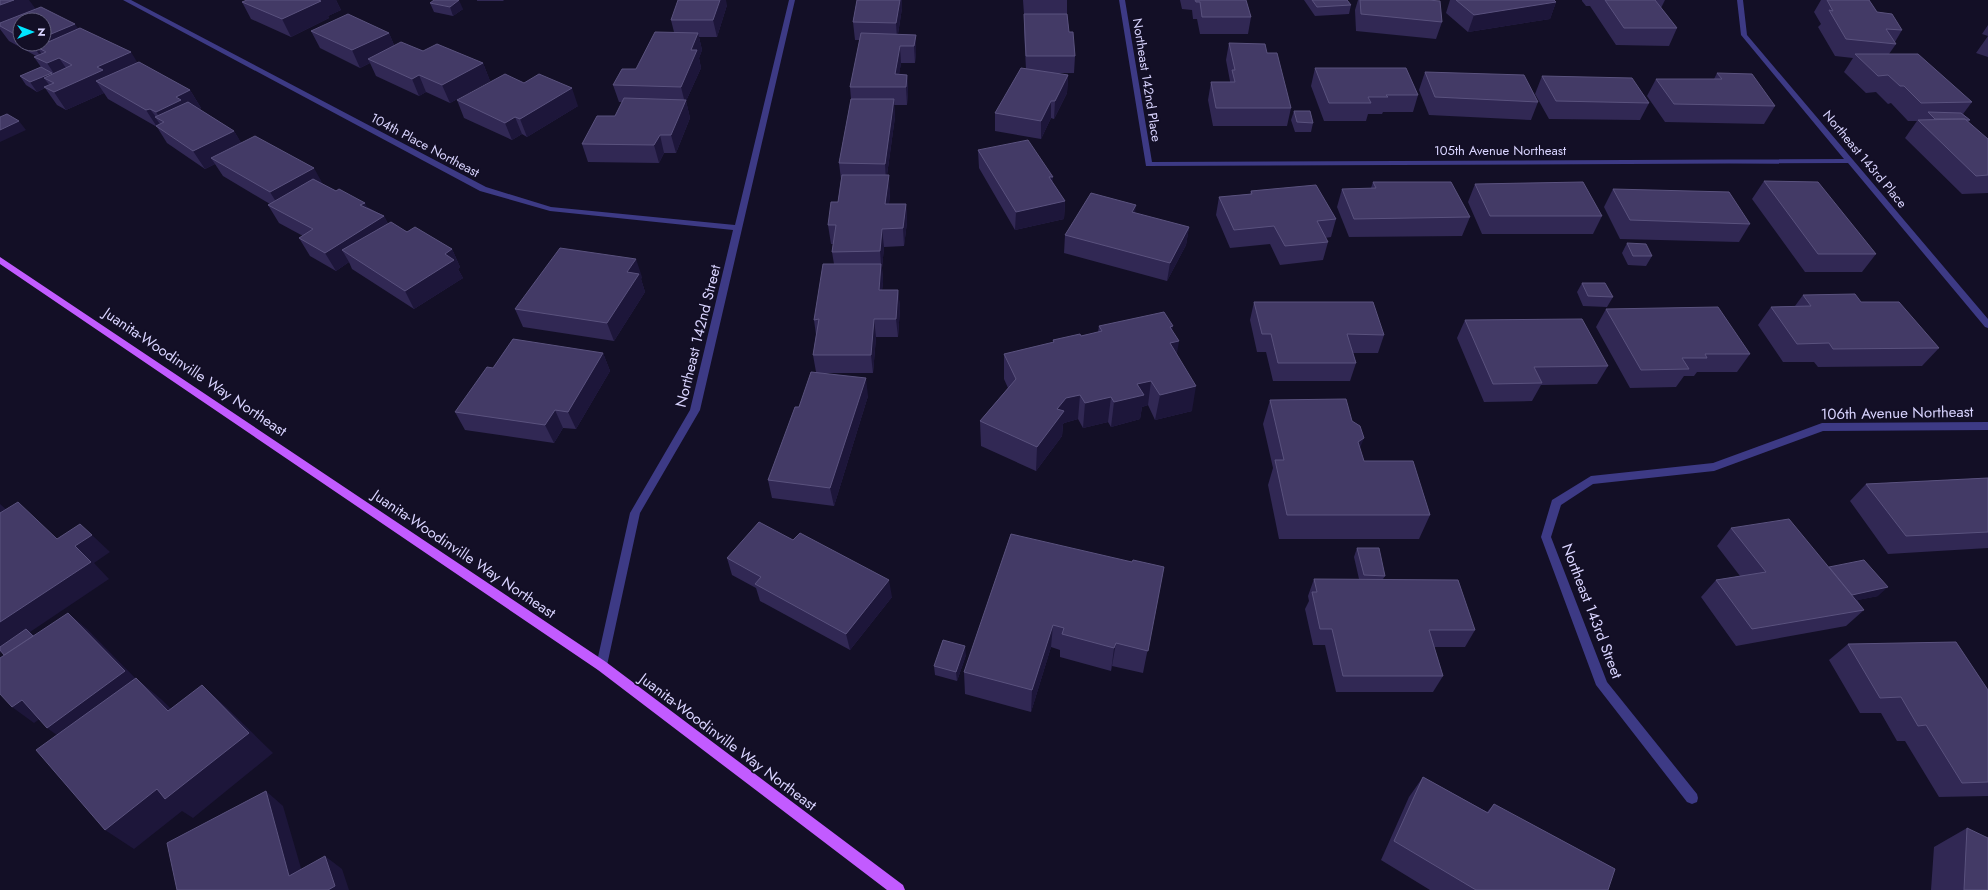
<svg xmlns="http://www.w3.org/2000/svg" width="1988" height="890" font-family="Jost,sans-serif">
	<rect width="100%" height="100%" fill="#130f26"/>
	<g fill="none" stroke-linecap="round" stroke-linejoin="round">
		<path fill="#3d3a85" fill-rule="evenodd" d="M123 0H131L486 187 551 207 735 225 789 0H795L700 410 640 513 606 670 602 671 598 670 596 666 630 513 690 410 733 230 550 211 480 191Z
			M1119 0H1125L1152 162 1844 159 1741 35 1737 0H1743L1747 35 1988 319V328L1985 327 1848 163 1146 166Z
			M1988 422V430L1823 431 1714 471 1593 484 1561 505 1551 537 1607 682 1697 794 1698 798 1697 802 1692 804 1687 802 1596 685 1541 537 1552 500 1591 476 1713 463 1822 423Z"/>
		<path fill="#c25bff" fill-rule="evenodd" d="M0 257 606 662 903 885 905 890H887L598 670 0 264Z"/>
	</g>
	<path fill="#312854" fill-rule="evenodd" d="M0 0 35 9 78 29 138 63 190 90 201 108 199 109 234 131 241 143 323 184 384 216 388 224 452 249 460 267 458 269 463 278 414 309 352 269 349 262 336 271 310 256 299 238 303 236 279 223 268 205 270 204 223 176 215 164 205 169 167 143 157 127 108 99 104 93 66 110 57 105 45 88 37 92 26 85 20 76 41 67 34 57 36 56 9 41 0 29ZM20 20 44 44H20Z
		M247 0H336L341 10 328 16 329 18 291 37 251 19 242 2Z
		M477 0H504L503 1H477Z
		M857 0H902V8L898 34 916 35V52L915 63H901L899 74 907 75 908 92 907 105H894L895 117 887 175 890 193 889 204H906L907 222 904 246 884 247 882 268 883 282 882 290H898L900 308 898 337H876L873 373H825L868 396 834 506 772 498 768 480 799 407 816 372 813 355 816 335 814 320 834 264 832 252 833 244H831L828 225 838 202 841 179 839 163 851 99 850 87 860 40H855L853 22Z
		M1023 0H1067V14L1069 32 1075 56 1074 73H1054L1068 75 1067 93 1054 119 1051 118 1041 139 995 131V113L1026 69 1024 31V14Z
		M1180 0H1246L1251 17 1248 34H1200L1197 19H1193L1192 10 1182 9Z
		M1304 0H1347L1351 5 1349 14 1315 16Z
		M1358 0H1428L1442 22 1436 39 1356 31 1355 10Z
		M1450 0H1554L1556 2 1550 19 1468 32 1446 13Z
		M1582 0H1665L1661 8 1677 28 1669 46 1616 45 1590 6H1586L1582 1Z
		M1821 0H1869L1877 12 1902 30 1895 42 1896 44 1889 54 1972 102 1963 114 1970 120 1968 122 1988 139V193L1962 194 1905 138 1917 121H1908L1891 103 1888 104 1876 92 1866 93 1844 72 1853 58 1835 56 1818 27 1821 24 1814 12Z
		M430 3 463 9 453 16 434 12Z
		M727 5 717 37H699L702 50 699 58 701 68 686 101 690 118 676 153H664L659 163 588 162 582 144 615 116 622 102H619L613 85 636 69 674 32 671 20Z
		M1988 25V57L1976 53 1988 36 1982 34Z
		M311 31 389 33 394 45 483 63 490 81 450 103 426 92 419 96 376 76 370 63 360 68 320 48Z
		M1229 43 1291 108 1287 126H1213L1208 100 1211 82H1230V81L1226 60Z
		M1315 68 1418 95 1413 112H1383L1382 114H1368L1366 121H1324L1311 86Z
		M1425 72 1538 102 1531 120 1429 115 1419 90Z
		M1717 73 1775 106 1764 124 1665 122 1647 96 1656 79H1714Z
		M1542 76 1649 103 1640 120 1549 119 1535 94Z
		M457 100 578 106 527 137 522 134 512 140 464 118Z
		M1294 111 1313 123 1311 132H1295L1291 120Z
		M978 150 1053 183 1065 201 1064 219 1015 230 979 168Z
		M1764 181 1876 254 1862 272H1805L1752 199Z
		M1373 182 1470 217 1462 236 1349 237 1337 207 1342 189 1371 188Z
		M1475 184 1602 216 1593 234H1482L1468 202Z
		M1613 189 1750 224 1739 242 1620 239 1604 207Z
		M1251 191 1336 219 1331 237 1325 238 1328 242 1323 260 1280 265 1270 244 1230 248 1216 215 1219 197 1250 194Z
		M1189 227 1186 245 1167 281 1064 253 1065 235Z
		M1627 243 1652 256 1646 266 1628 265 1622 253Z
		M642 277 641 279 645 292 614 341 523 327 515 309Z
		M1582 283 1613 297 1607 307 1583 306 1577 292Z
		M1803 295 1861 302 1939 348 1922 366 1818 367 1814 362H1783L1758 325 1771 307 1795 306Z
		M1254 302 1384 335 1378 353H1353L1356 363 1350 381H1273L1266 352H1257L1250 320Z
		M1606 309 1750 354 1737 372H1697L1694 376H1684L1676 387 1630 388 1596 327Z
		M1465 320 1608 366 1597 384 1541 385 1532 401 1484 402 1457 338Z
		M1099 326 1172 330 1177 355 1192 411 1155 420 1148 405 1142 407 1140 419 1111 427 1108 422 1083 428 1078 419 1064 423 1063 424 1062 436 1036 471 981 446 980 421 1008 388 1004 379V354L1053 343V340L1081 336 1098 332Z
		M603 353 610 371 576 429 563 428 554 443 465 430 455 412 493 368Z
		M1270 400 1360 448 1364 461 1430 515 1419 539H1279L1268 485 1273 468 1263 424Z
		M1988 478V548L1888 554 1850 501 1866 484Z
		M1731 528 1829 567 1878 596 1857 600 1864 610 1846 626 1736 646 1701 597 1716 580 1740 576 1717 546Z
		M1357 548 1385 576 1383 579 1475 630 1465 647H1434L1443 676 1433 692H1336L1325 645H1313L1305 609 1309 601 1308 596 1314 579H1359L1354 557Z
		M727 558 892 597 850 650 760 601 756 588 732 575Z
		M1132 562 1164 567 1143 673 1112 666 1111 671 1060 657V650L1051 647 1031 712 965 694 964 672Z
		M1848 644 1988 690V796L1939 797 1905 741H1897L1881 713H1860L1829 660Z
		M966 655 957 681 935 675 934 666Z
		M1423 777 1487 812 1494 804 1608 890H1430L1381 860 1409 797Z
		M1967 828 1988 890H1931L1934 847Z"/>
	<path fill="#1d163a" d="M14 0H29L38 12 0 26V5Z
		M318 0H336L341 10 328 16 329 18 291 37 282 19Z
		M459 0 463 9 453 16 450 7Z
		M720 0H726L727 5 717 37 713 20Z
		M900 0H902V8L897 40 896 23Z
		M1556 2 1550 19 1468 32 1474 15Z
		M75 24 87 42 37 47 45 59 43 60 32 44H44V37Z
		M389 33 396 50 368 59 370 63 360 68 352 50Z
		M698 33 702 50 699 58 701 68 686 101 690 118 676 153 671 135 685 103 681 87 691 50Z
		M916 35V52L915 63 914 46Z
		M900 46 901 63 897 87 895 74Z
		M131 52 142 70 96 81 104 93 66 110 54 92 97 67Z
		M59 58 71 75 59 81 47 63Z
		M483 63 490 81 450 103 442 85Z
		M52 73 59 82 54 83 44 78 50 86 44 87 45 88 37 92 30 82Z
		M419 75 426 92 419 96 412 79Z
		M907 75 908 92 907 105 906 87Z
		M1068 75 1067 93 1054 119 1055 101Z
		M572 88 578 106 527 137 520 119Z
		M190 90 201 108 189 113 164 122 161 120 156 112 176 97Z
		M894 99 895 117 886 182 885 164Z
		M1051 101V118L1041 139V121Z
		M150 109 156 117H155L162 127H157L146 110Z
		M515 117 522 134 512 140 505 123Z
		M19 121 26 130 0 142V130Z
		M234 131 245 149 211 158 215 164 205 169 193 151Z
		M660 135 664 153 659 163 654 145Z
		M314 168 324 186 281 210 270 192Z
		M889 175 890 193 887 222 885 204Z
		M1049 177H1053L1052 195Z
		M1065 201 1064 219 1015 230 1016 212Z
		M365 203 374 221 360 205Z
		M906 204 907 222 904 246 903 228Z
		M1136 205 1134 223 1132 212Z
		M384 216 393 234 342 250 349 262 336 271 325 253Z
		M1189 227 1186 245 1167 281 1170 263Z
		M882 229 884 247 882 268 883 282 880 308 879 290 881 264 880 251Z
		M452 249 460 267 458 269 463 278 414 309 405 291 445 254Z
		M636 259 642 277 641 279 645 292 614 341 607 323 627 272Z
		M898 290 900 308 898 337 896 319Z
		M874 319 876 337 873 373 871 355Z
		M1173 326 1170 343 1179 341 1175 366 1166 368 1170 327Z
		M603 353 610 371 576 429 568 412Z
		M866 378 868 396 834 506 830 488Z
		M1151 381 1148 405 1142 407 1140 419 1111 427 1114 402 1137 384Z
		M1196 386 1192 411 1155 420 1160 395Z
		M1080 395 1078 419 1064 423 1063 424 1062 436 1036 471 1037 447 1057 409 1066 398Z
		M1111 397 1108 422 1083 428 1085 403Z
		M555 410 563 428 554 443 545 425Z
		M1364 438 1354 463 1358 442Z
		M0 504 15 517 0 527Z
		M92 535 110 552 94 563 109 579 30 632 37 638 49 649 30 633 0 653V622L75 546Z
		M889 580 892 597 850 650 846 634Z
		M1888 587 1878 596 1839 604 1848 595Z
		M68 613 87 629 144 687 68 743 47 728Z
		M1053 625 1051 647 1031 712 1032 690Z
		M1116 643 1112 666 1111 671 1114 648Z
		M965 646 966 655 957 681 956 672Z
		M136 678 162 700 194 732 168 711Z
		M202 685 226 707 273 753 193 818 182 811 134 849 105 830Z
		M22 700 44 716 34 723 12 707Z
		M266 791 283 806 307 889 289 876Z
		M325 856 342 869 349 890H328Z"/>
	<path fill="#433a66" stroke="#5a527e" d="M0 0H14L0 5Z
		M247 0H318L321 1 282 19 242 2Z
		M434 0H459L450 7 430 3Z
		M678 0H720L713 20H671Z
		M857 0H900L896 23 853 22Z
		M1195 0H1246L1251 17H1202L1200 2H1196Z
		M1312 0H1347L1351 5 1317 7Z
		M1360 0H1428L1440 1 1442 22 1361 14Z
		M1456 0H1554L1556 2 1474 15Z
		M1605 0H1655L1677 28H1624Z
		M1827 0H1869L1877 12 1892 14 1902 30 1886 29 1896 44 1846 39 1829 10 1833 11Z
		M41 7 75 24 44 37V20H20V37L0 26V23Z
		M348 14 389 33 352 50 311 31Z
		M1024 14H1067L1069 32H1073L1075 56H1026Z
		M80 28 131 52 97 67 103 70 54 92 44 87 54 83 44 78 72 65 59 58 47 63 34 57 46 52 37 47Z
		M655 32 698 33 691 50H697L681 87 613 85 622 69H636Z
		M861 33 916 35 914 46H900L895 74 907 75 906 87H850Z
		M401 42 423 51 437 44 483 63 442 85 419 75 412 79 368 59Z
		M1229 43 1265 44 1267 53H1277L1291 108H1216L1211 82H1235L1232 70H1235Z
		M1855 54H1918L1972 102 1921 103 1904 86H1900L1888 75 1878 76Z
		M139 62 190 90 176 97 181 100 156 112 150 109 146 110 96 81Z
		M41 67 52 73 30 82 20 76Z
		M1021 68 1068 75 1055 101H1051L1041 121 995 113Z
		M1315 68H1406L1418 95H1386L1388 97H1368L1371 103H1329Z
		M1425 72 1524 75 1538 102 1435 97Z
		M1717 73 1752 74 1775 106 1674 104 1656 79H1722Z
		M505 74 524 83 539 74 572 88 520 119 515 117 505 123 457 100Z
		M1542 76 1632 78 1649 103 1556 101Z
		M624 98 686 100 671 135H660L654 145 582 144 597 116H615Z
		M851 99H894L885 164 839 163Z
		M188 102 234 131 193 151 156 126 164 122 155 117Z
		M1294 111H1310L1313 123 1297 122Z
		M1928 112 1961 113 1970 120H1966L1965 119H1935Z
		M7 114 19 121 0 130V117Z
		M1965 119 1988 139V175L1976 176 1918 120Z
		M255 136 314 168 270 192 211 158Z
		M1028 140 1053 177H1049L1065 201 1016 212 978 150Z
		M842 175H889L885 204H906L903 228 882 229 880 251 832 252 836 225H828L831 202H838Z
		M313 179 336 191 339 189 365 203 360 205 384 216 325 253 299 238 313 229 268 205Z
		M1764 181 1818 182 1876 254H1818Z
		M1373 182H1451L1470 217 1354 219 1342 189 1376 188Z
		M1583 182 1602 216H1490L1475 184Z
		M1316 185 1336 219 1317 221 1328 242 1285 246 1274 226 1234 230 1219 197 1252 194 1251 191Z
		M1613 189 1729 192 1750 224 1630 220Z
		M1091 193 1136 205 1132 212 1189 227 1170 263 1065 235Z
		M391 222 407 232 415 227 452 249 445 254 454 260 405 291 342 250Z
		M1627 243 1646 244 1652 256H1633Z
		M560 248 636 259 627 272 639 274 607 323 515 309Z
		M823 264H881L879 290H898L896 319H874L871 355H813L819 319 814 320Z
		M1582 283H1605L1613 297 1588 296Z
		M1855 294 1861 302H1899L1939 348 1833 349 1829 343 1797 344 1771 307 1811 306 1803 295Z
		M1254 302H1373L1384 335 1347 334 1356 363H1278L1271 334H1262Z
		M1718 307 1750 354H1705L1707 358H1682L1689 369 1641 370 1606 309Z
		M1164 312 1173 326 1170 327 1179 341 1170 343 1196 386 1160 395 1151 381 1137 384 1144 395 1114 402 1111 397 1085 403 1080 395 1066 398 1057 409 1064 411 1037 447 980 421 1016 379 1004 354 1054 342 1053 340 1080 334 1081 336 1102 331 1099 326Z
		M1582 319 1608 366 1534 367 1542 383 1493 384 1465 320Z
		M513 339 603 353 568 412 555 410 545 425 455 412 487 367 493 368Z
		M811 372 866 378 830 488 768 480 795 407H799Z
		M1346 399 1352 421 1360 426 1364 438 1358 442 1364 461H1413L1430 515H1287L1275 460H1284L1270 400Z
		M1988 478V532L1906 536 1866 484Z
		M18 502 57 539 80 524 92 535 75 546 91 562 0 622V513Z
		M1789 519 1864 610 1752 629 1716 580 1766 572 1731 528Z
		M759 522 793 540 800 533 889 580 846 634 755 584 761 577 727 558Z
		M1011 534 1132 562 1133 560 1164 567 1148 651 1116 643 1114 648 1062 634 1064 628 1053 625 1032 690 964 672Z
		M1357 548H1379L1385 576 1364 575Z
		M1864 560 1888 587 1852 595 1829 567Z
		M1314 579 1458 580 1475 630H1429L1443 676H1343L1332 629H1320L1312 592H1317Z
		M68 613 125 671 47 728 22 700 12 707 0 694V658Z
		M26 629 33 636 4 655 0 650V647Z
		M943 640 965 646 956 672 934 666Z
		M1956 642 1988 690V782L1962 783 1926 725 1918 726 1901 697 1880 698 1848 644Z
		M136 678 168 711 202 685 249 733 165 799 157 789 105 830 36 750Z
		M1423 777 1488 813 1494 804 1615 869 1608 890H1476L1394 841Z
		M266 791 289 876 325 856 335 886 328 890H177L167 843Z
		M1967 828 1988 838V890H1964Z"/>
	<g text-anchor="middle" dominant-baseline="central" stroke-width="3.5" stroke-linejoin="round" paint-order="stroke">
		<g font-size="13" fill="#d9d4ff" stroke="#130f26">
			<text transform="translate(1147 80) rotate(81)">Northeast 142nd Place</text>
			<text transform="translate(425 145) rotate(28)">104th Place Northeast</text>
			<text x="1500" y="150">105th Avenue Northeast</text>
			<text transform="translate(1865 159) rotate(50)">Northeast 143rd Place</text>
		</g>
		<g font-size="15" fill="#d9d4ff" stroke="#130f26">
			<text transform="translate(698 336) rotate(-76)">Northeast 142nd Street</text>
			<text transform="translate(195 372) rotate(34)">Juanita-Woodinville Way Northeast</text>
			<text transform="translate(1897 413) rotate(-1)">106th Avenue Northeast</text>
			<text transform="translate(464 554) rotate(34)">Juanita-Woodinville Way Northeast</text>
			<text transform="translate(1592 611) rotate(69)">Northeast 143rd Street</text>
			<text transform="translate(728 742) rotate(37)">Juanita-Woodinville Way Northeast</text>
		</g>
	</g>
	<g transform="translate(32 32) rotate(90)"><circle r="19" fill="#130f26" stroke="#625e7d"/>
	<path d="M0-3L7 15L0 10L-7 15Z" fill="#00e5ff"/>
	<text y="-6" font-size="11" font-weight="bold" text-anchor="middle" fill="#d9d4ff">N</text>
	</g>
</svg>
